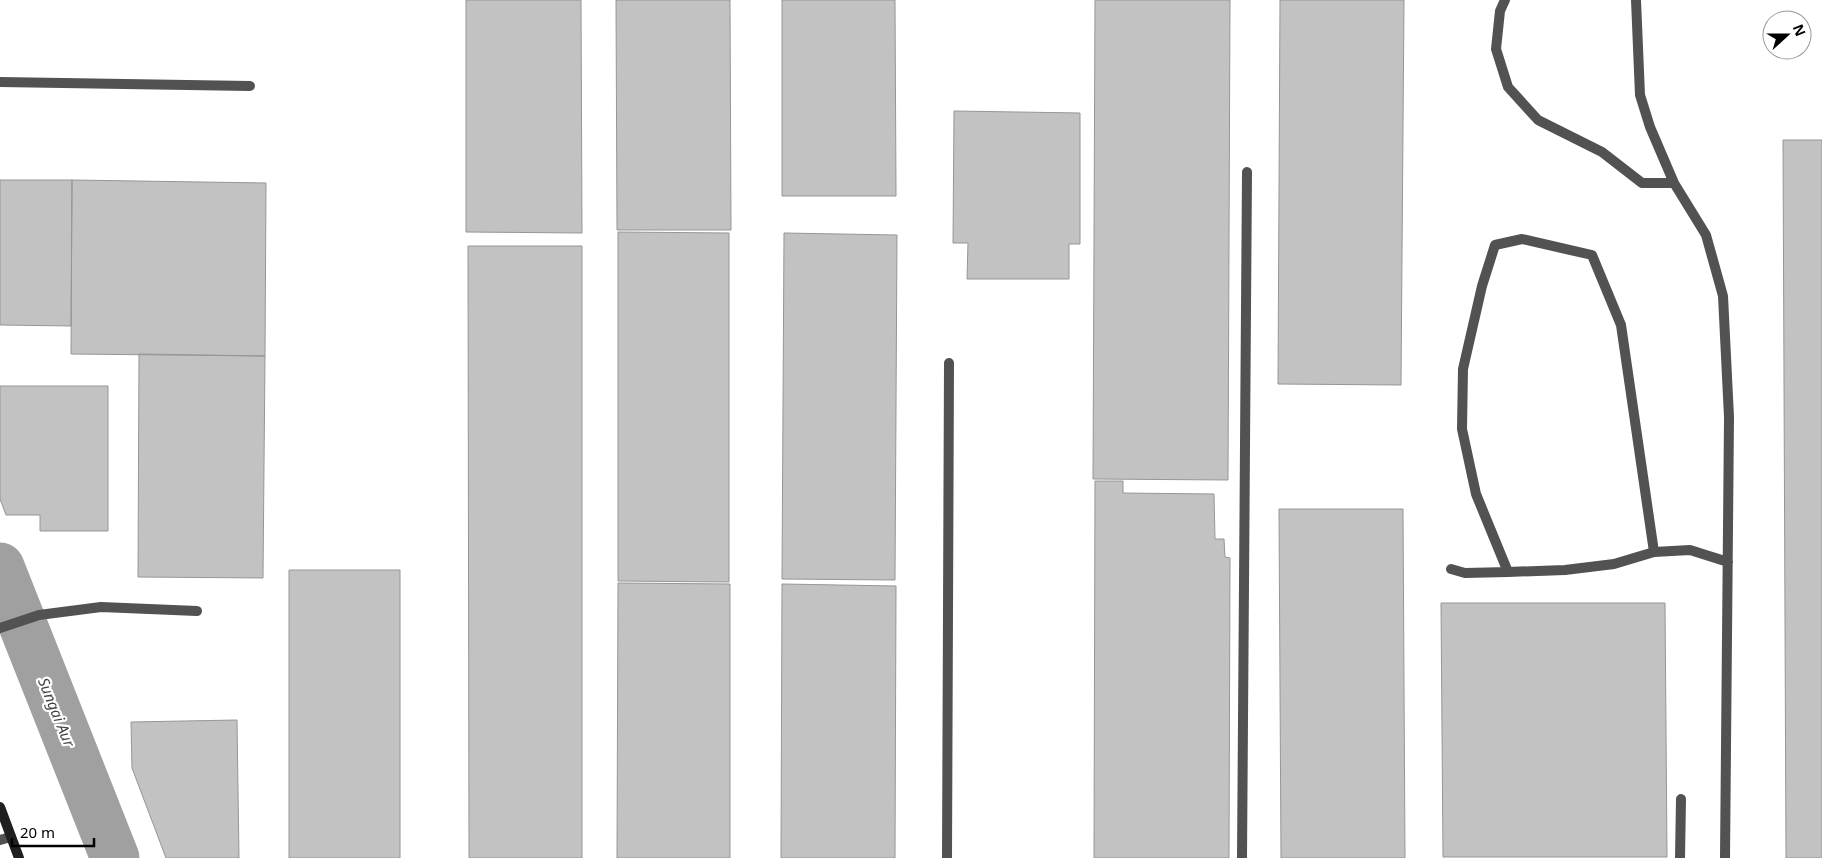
<svg xmlns="http://www.w3.org/2000/svg" width="1822" height="858" font-family="'Noto Sans',sans-serif">
	<rect width="100%" height="100%" fill="#fff"/>
	<g fill="none" stroke-linecap="round" stroke-linejoin="round">
		<path stroke="#a0a0a0" stroke-width="49" d="M0 567 115 858"/>
	</g>
	<path fill="#c2c2c2" stroke="#969696" d="M466 0H581L582 233 466 232Z
		M616 0H730L731 230H617Z
		M782 0H895L896 196H782Z
		M1095 0H1230L1228 480 1093 479Z
		M1280 0H1404L1401 385 1278 384Z
		M954 111 1080 113V244H1069V279H967L968 243H953Z
		M1783 140H1822V858H1786Z
		M0 180H72L71 326 0 325Z
		M72 180 266 183 265 356 71 354Z
		M618 232 729 233V582L618 581Z
		M784 233 897 235 895 580 782 579Z
		M468 246H582V858H469Z
		M139 354 265 356 263 578 138 577Z
		M0 386H108V531H40V515H6L0 499Z
		M1095 481H1123V493L1214 494 1215 539H1224L1225 557 1230 558 1229 858H1094Z
		M1279 509H1403L1405 858H1281Z
		M289 570H400V858H289Z
		M618 583 730 584V858H617Z
		M782 584 896 586 895 858H781Z
		M1441 603H1665L1667 857H1443Z
		M237 720 239 858H166L132 768 131 722Z"/>
	<g fill="none" stroke-linecap="round" stroke-linejoin="round">
		<path stroke="#525252" stroke-width="10" d="M1505 0 1500 11 1496 49 1508 87 1538 120 1602 152 1642 183H1674
			M1636 0 1640 95 1650 127 1674 183 1706 235 1723 296 1729 417 1725 858
			M1654 552 1614 564 1565 570 1508 572 1476 494 1462 429 1463 369 1482 286 1495 245 1522 239 1592 255 1621 325 1654 552 1690 550 1728 562
			M1451 569 1465 573 1508 572
			M0 628 39 615 101 607 197 611
			M0 840 11 837
			M947 858 949 363
			M1242 858 1247 172
			M1680 858 1681 799"/>
		<path stroke="#525252" stroke-width="10" d="M0 82 250 86"/>
		<path stroke="#1f1f1f" stroke-width="10" d="M0 807 19 858"/>
	</g>
	<g text-anchor="middle" dominant-baseline="central" stroke-width="4.5" stroke-linejoin="round" paint-order="stroke">
		<g font-size="15" font-style="italic" fill="#414141" stroke="#fff">
			<text transform="translate(57 712) rotate(68)">Sungai Aur</text>
		</g>
	</g>
	<g transform="translate(1787 35) rotate(69)"><circle r="24" fill="#ffffff" stroke="#999999"/>
	<path d="M0-4L9 19L0 12L-9 19Z" fill="#000000"/>
	<text y="-8" font-size="14" font-weight="bold" text-anchor="middle" fill="#000000">N</text>
	</g>
	<path d="M12 838v8h82v-8" fill="none" stroke="#000000" stroke-width="2.5"/>
	<text x="20" y="838" font-size="15" fill="#000000" stroke="#ffffff" stroke-width="4" paint-order="stroke">20 m</text>
</svg>
